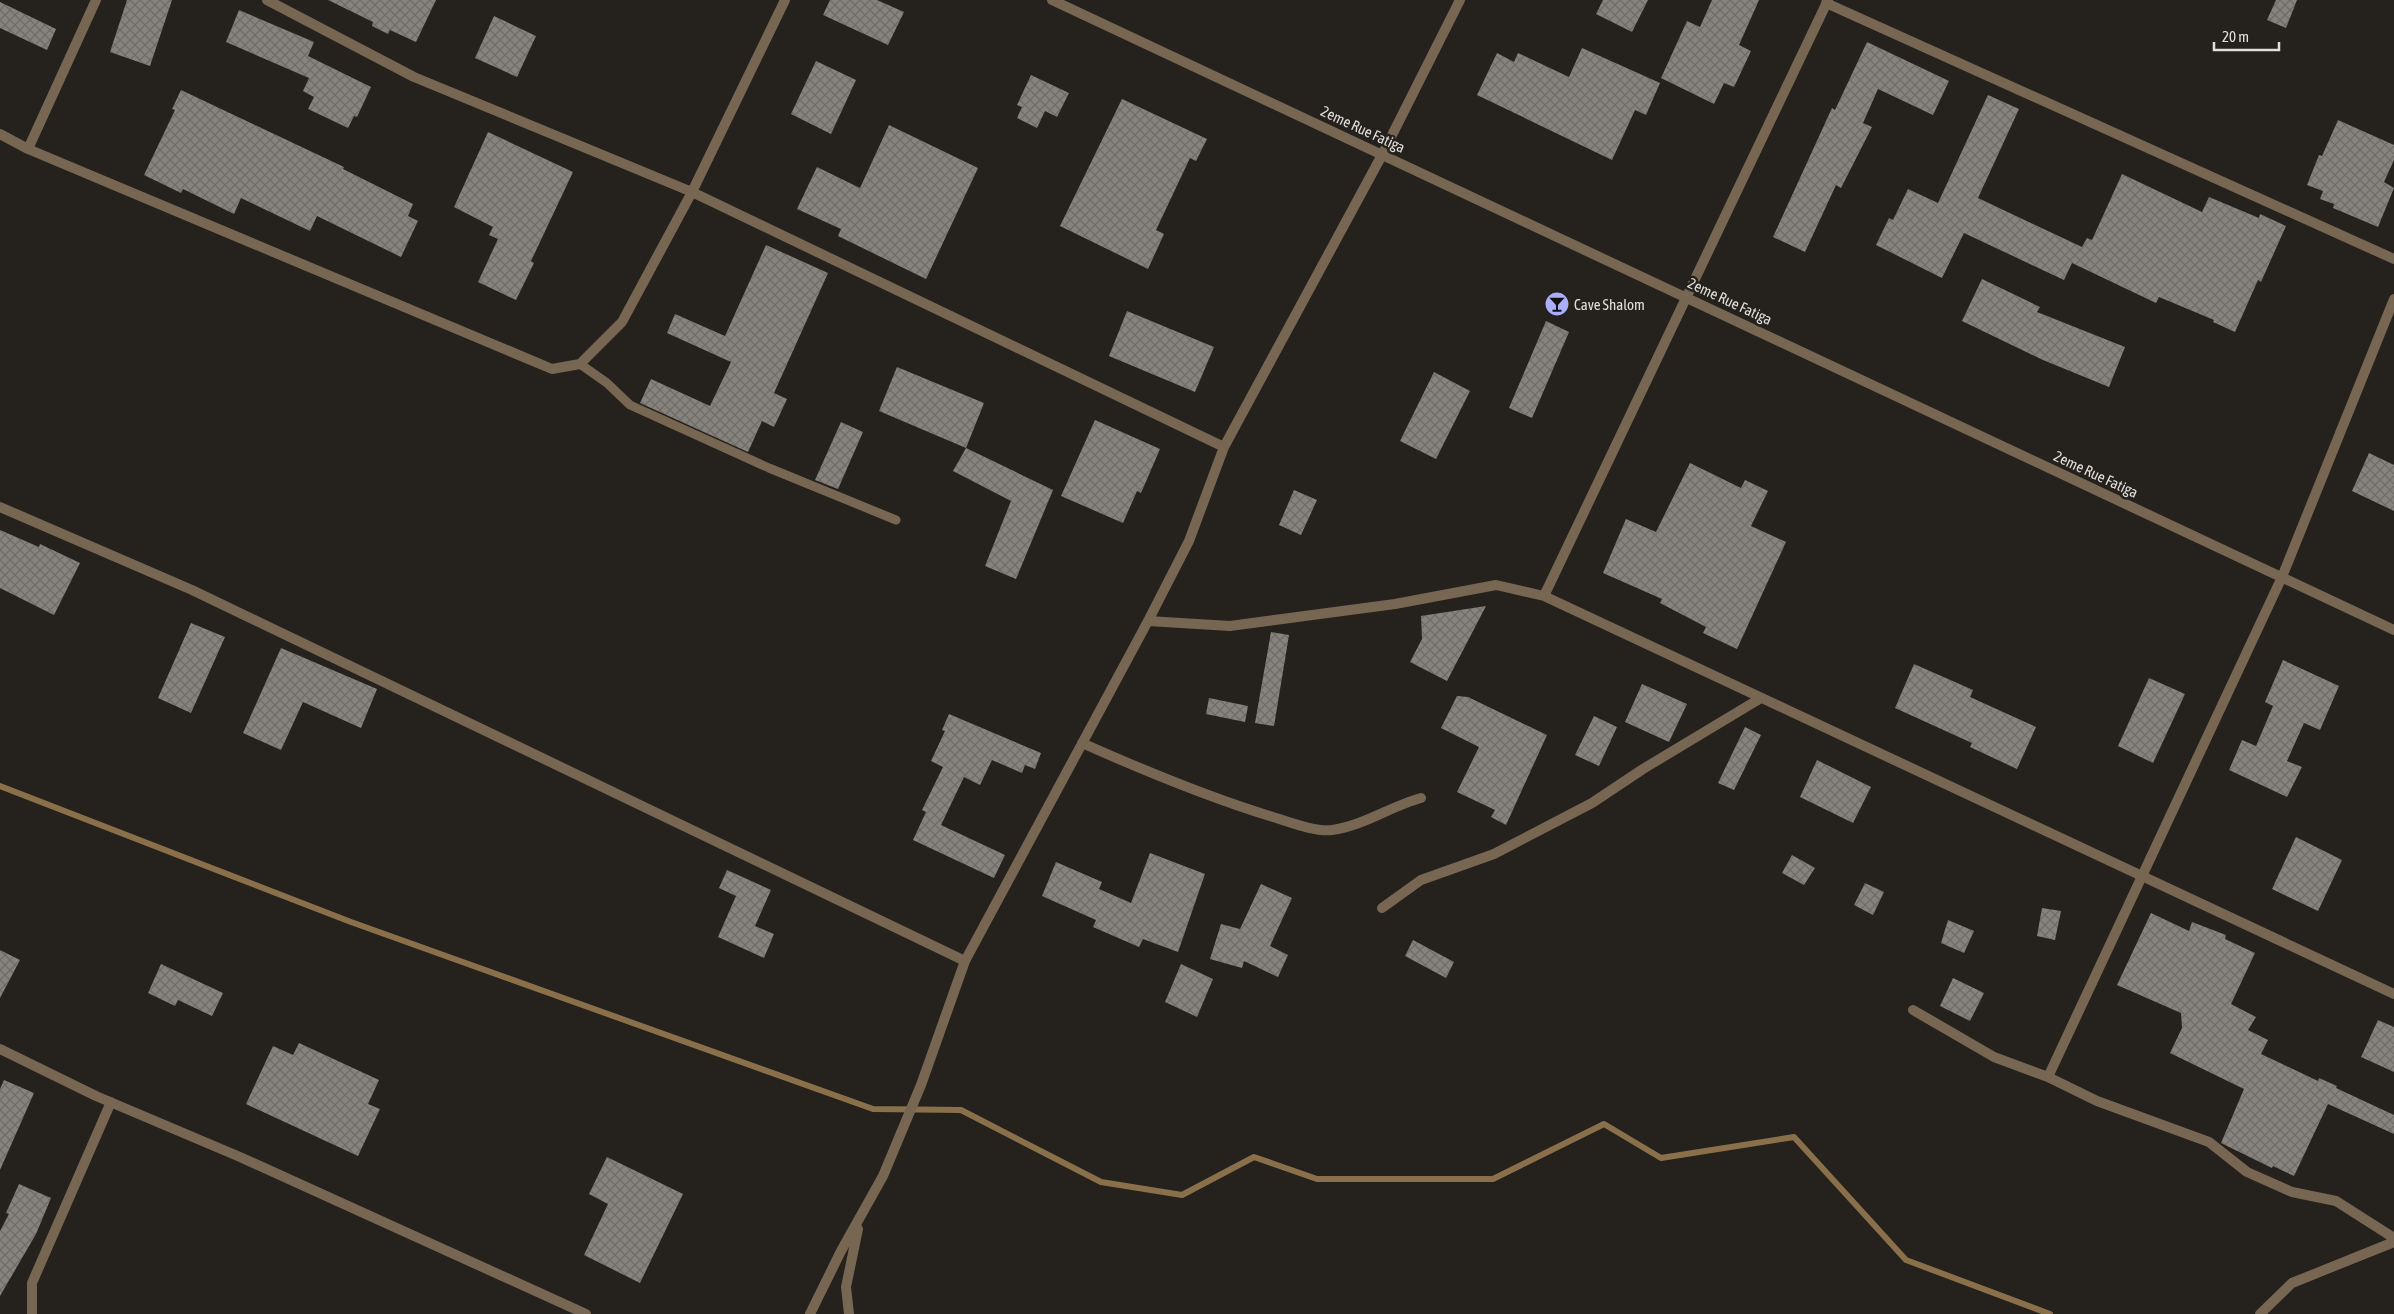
<svg xmlns="http://www.w3.org/2000/svg" width="2394" height="1314" font-family="'Asap Condensed',sans-serif">
	<defs>
		<pattern id="building-cross-hatch" width="8" height="8" patternUnits="userSpaceOnUse" patternTransform="scale(1.25)"><rect width="8" height="8" fill="#86827c"/><path d="M0 0l8 8M0 8l8-8" fill="none" stroke="#6f6c68"/></pattern>
	</defs>
	<rect width="100%" height="100%" fill="#25211c"/>
	<g fill="none" stroke-linecap="round" stroke-linejoin="round">
		<path stroke="#8a704a" stroke-width="6" d="M0 786 351 922 873 1109 961 1110 1101 1182 1182 1195 1254 1157 1317 1179H1493L1604 1124 1661 1158 1794 1137 1906 1260 2050 1314"/>
	</g>
	<path fill="url(#building-cross-hatch)" d="M127 0H172L150 66 110 52Z
		M328 0H436L416 42 390 30 388 34 372 26 373 22Z
		M830 0H877L904 12 888 45 823 15Z
		M1603 0H1648L1632 32 1596 14Z
		M1712 0H1759L1739 45 1751 51 1734 87 1724 83 1714 104 1661 78 1687 21 1700 27Z
		M2276 0H2297L2286 28 2267 20Z
		M0 2 56 29 47 50 0 28Z
		M239 10 314 42 308 56 371 87 357 117 354 116 348 128 308 109 314 97 303 91 309 78 226 42Z
		M494 16 536 36 517 77 475 58Z
		M1867 42 1949 81 1933 115 1878 89 1863 123 1872 127 1841 188 1836 185 1805 252 1773 237 1832 108 1835 110Z
		M1582 48 1660 83 1646 115 1635 110 1612 160 1477 95 1497 53 1514 62 1518 53 1569 77Z
		M816 61 856 80 831 134 791 114Z
		M1031 75 1069 93 1057 117 1045 111 1037 128 1017 118 1022 107 1017 105Z
		M181 90 344 167 343 169 413 204 408 216 418 221 401 257 317 216 310 231 241 198 234 214 183 189 181 193 144 175 175 110 172 109Z
		M1988 95 2019 109 1978 198 2082 247 2087 238 2092 240 2122 174 2202 212 2209 197 2259 218 2260 214 2286 226 2261 282 2258 280 2235 332 2213 322 2214 320 2159 297 2156 303 2072 263 2064 280 1964 233 1942 278 1876 245 1889 218 1893 220 1908 189 1938 203Z
		M1122 99 1207 139 1196 161 1190 158 1156 230 1164 234 1148 269 1060 226Z
		M2338 120 2394 145V160L2384 182 2394 188 2378 227 2333 208 2334 204 2320 199 2323 191 2307 185 2319 155 2322 156Z
		M889 125 978 168 926 279 838 236 841 229 797 209 817 167 860 188Z
		M488 132 573 172 531 261 534 263 516 300 478 282 498 239 489 235 493 227 454 207Z
		M766 245 828 273 774 393 787 399 774 427 762 421 748 452 640 403 651 379 710 406 731 362 667 333 675 314 725 336Z
		M1982 279 2040 307 2037 312 2125 347 2109 387 2043 360 1962 321Z
		M1127 311 1214 347 1195 392 1109 356Z
		M1546 321 1569 332 1532 418 1509 408Z
		M897 367 984 403 966 448 879 411Z
		M1434 372 1470 391 1436 459 1400 441Z
		M1095 420 1160 449 1141 493 1137 491 1123 523 1061 496Z
		M841 422 863 432 838 489 815 480Z
		M966 448 1053 490 1016 579 985 566 1011 501 953 471Z
		M2369 453 2394 465V511L2352 491Z
		M1690 463 1741 488 1745 480 1768 491 1751 526 1786 542 1737 649 1703 633 1706 627 1660 603 1662 599 1603 573 1626 519 1656 532Z
		M1294 490 1317 500 1301 535 1279 525Z
		M0 530 39 547 40 544 80 563 54 615 0 588Z
		M1486 606 1447 681 1410 662 1422 639 1421 616Z
		M191 623 225 637 191 713 158 698Z
		M1271 632 1289 635 1274 726 1255 723Z
		M281 648 377 689 361 728 303 702 281 750 243 733Z
		M2283 660 2339 686 2320 730 2304 723 2287 761 2302 767 2287 797 2229 770 2242 740 2256 746 2273 706 2265 702Z
		M1914 664 1973 690 1970 697 2036 727 2017 769 1970 747 1972 743 1895 708Z
		M2149 678 2185 694 2153 763 2118 746Z
		M1642 684 1687 704 1669 742 1625 722Z
		M1457 696 1468 697 1547 735 1506 825 1491 817 1495 810 1457 792 1479 747 1441 728Z
		M1209 698 1248 706 1245 722 1206 714Z
		M949 714 1041 753 1035 769 1025 765 1022 773 992 760 980 785 964 777 941 825 1005 855 994 878 913 840 926 812 922 810 943 767 931 761 945 731 942 730Z
		M1594 716 1617 727 1599 766 1575 755Z
		M1745 727 1761 735 1734 790 1718 783Z
		M1817 760 1871 787 1853 823 1800 797Z
		M2296 837 2342 860 2318 911 2272 889Z
		M1150 853 1205 874 1178 952 1143 939 1139 947 1093 927 1096 920 1042 896 1056 862 1102 882 1099 889 1131 903Z
		M1792 855 1815 868 1804 885 1782 873Z
		M727 870 771 890 755 926 774 934 764 958 718 937 736 896 719 888Z
		M1865 883 1884 892 1873 915 1854 905Z
		M1261 884 1292 898 1270 946 1288 955 1278 977 1244 961 1242 968 1210 959 1221 924 1240 929Z
		M2042 908 2061 911 2055 940 2037 936Z
		M2151 913 2189 931 2192 922 2226 935 2225 939 2255 953 2231 1004 2256 1017 2248 1030 2268 1040 2261 1054 2318 1081 2319 1078 2337 1086 2336 1088 2394 1115V1134L2328 1104 2294 1176 2273 1166 2272 1168 2221 1143 2244 1089 2170 1053 2182 1028 2181 1013 2117 985Z
		M1948 920 1974 931 1964 953 1941 943Z
		M1413 940 1454 962 1446 978 1405 956Z
		M0 950 20 960 0 998Z
		M161 964 223 993 212 1016 178 1000 175 1006 148 993Z
		M1181 964 1213 979 1197 1017 1165 1002Z
		M1953 978 1984 993 1970 1021 1940 1006Z
		M2378 1020 2394 1027V1072L2361 1057Z
		M299 1043 379 1080 368 1104 380 1109 358 1156 246 1104 273 1046 293 1055Z
		M4 1080 34 1093 0 1170V1089Z
		M607 1157 683 1194 640 1283 584 1255 608 1204 589 1194Z
		M19 1184 51 1198 36 1234 0 1296V1231L9 1214 6 1213Z"/>
	<g fill="none" stroke-linecap="round" stroke-linejoin="round">
		<path stroke="#776652" stroke-width="9" d="M580 364 607 383 630 405 769 468 896 520"/>
		<path stroke="#776652" stroke-width="10" d="M267 0 414 77 692 192 1224 447
			M1052 0 2394 630
			M1826 3 2394 259
			M0 134 28 149 552 369 580 364 622 322 692 192 785 0
			M28 149 96 0
			M0 507 192 590 965 961
			M1544 596 1828 0
			M1148 621 1230 626 1395 604 1496 585 1544 596 2394 994
			M1082 743C1145 771 1207 797 1273 817 1290 822 1314 832 1332 830 1363 826 1391 806 1421 798
			M1382 908 1421 880 1494 854 1592 803 1643 769 1761 698
			M1913 1010 1994 1057 2048 1077 2097 1101 2209 1142 2247 1172 2292 1192 2336 1201 2394 1238
			M0 1049 96 1096 240 1157 586 1314
			M2048 1077 2282 577 2394 299
			M32 1314V1283L111 1102
			M810 1314 841 1251 883 1176 921 1085 965 961 1148 621 1189 541 1224 447 1382 155 1460 0
			M849 1314 846 1287 858 1229
			M2260 1314 2292 1283 2394 1242"/>
	</g>
	<defs>
		<symbol id="bar-disc" viewBox="-11 -11 22 22"><circle r="9.5" fill="#abaffb" stroke="#25211c"/><path d="M-6-5H6L.8 .8V4.5H3.5V6h-7V4.5H-.8V.8Z" fill="#111"/></symbol>
	</defs>
	<g fill-rule="evenodd">
		<use href="#bar-disc" x="1543" y="290" width="28" height="28"/>
	</g>
	<g text-anchor="middle" dominant-baseline="central" stroke-width="5" stroke-linejoin="round" paint-order="stroke">
		<g font-size="15" fill="#e1dedb" stroke="#25211c">
			<text transform="translate(1363 129) rotate(25)">2eme Rue Fatiga</text>
			<text transform="translate(1730 301) rotate(25)">2eme Rue Fatiga</text>
			<text transform="translate(2096 474) rotate(25)">2eme Rue Fatiga</text>
		</g>
		<g font-size="15" fill="#e1dedb" stroke="#25211c" text-anchor="start">
			<text x="1574" y="304">Cave Shalom</text>
		</g>
	</g>
	<path d="M2214 42v8h65v-8" fill="none" stroke="#e1dedb" stroke-width="2.5"/>
	<text x="2222" y="42" font-size="15" fill="#e1dedb" stroke="#25211c" stroke-width="4" paint-order="stroke">20 m</text>
</svg>
